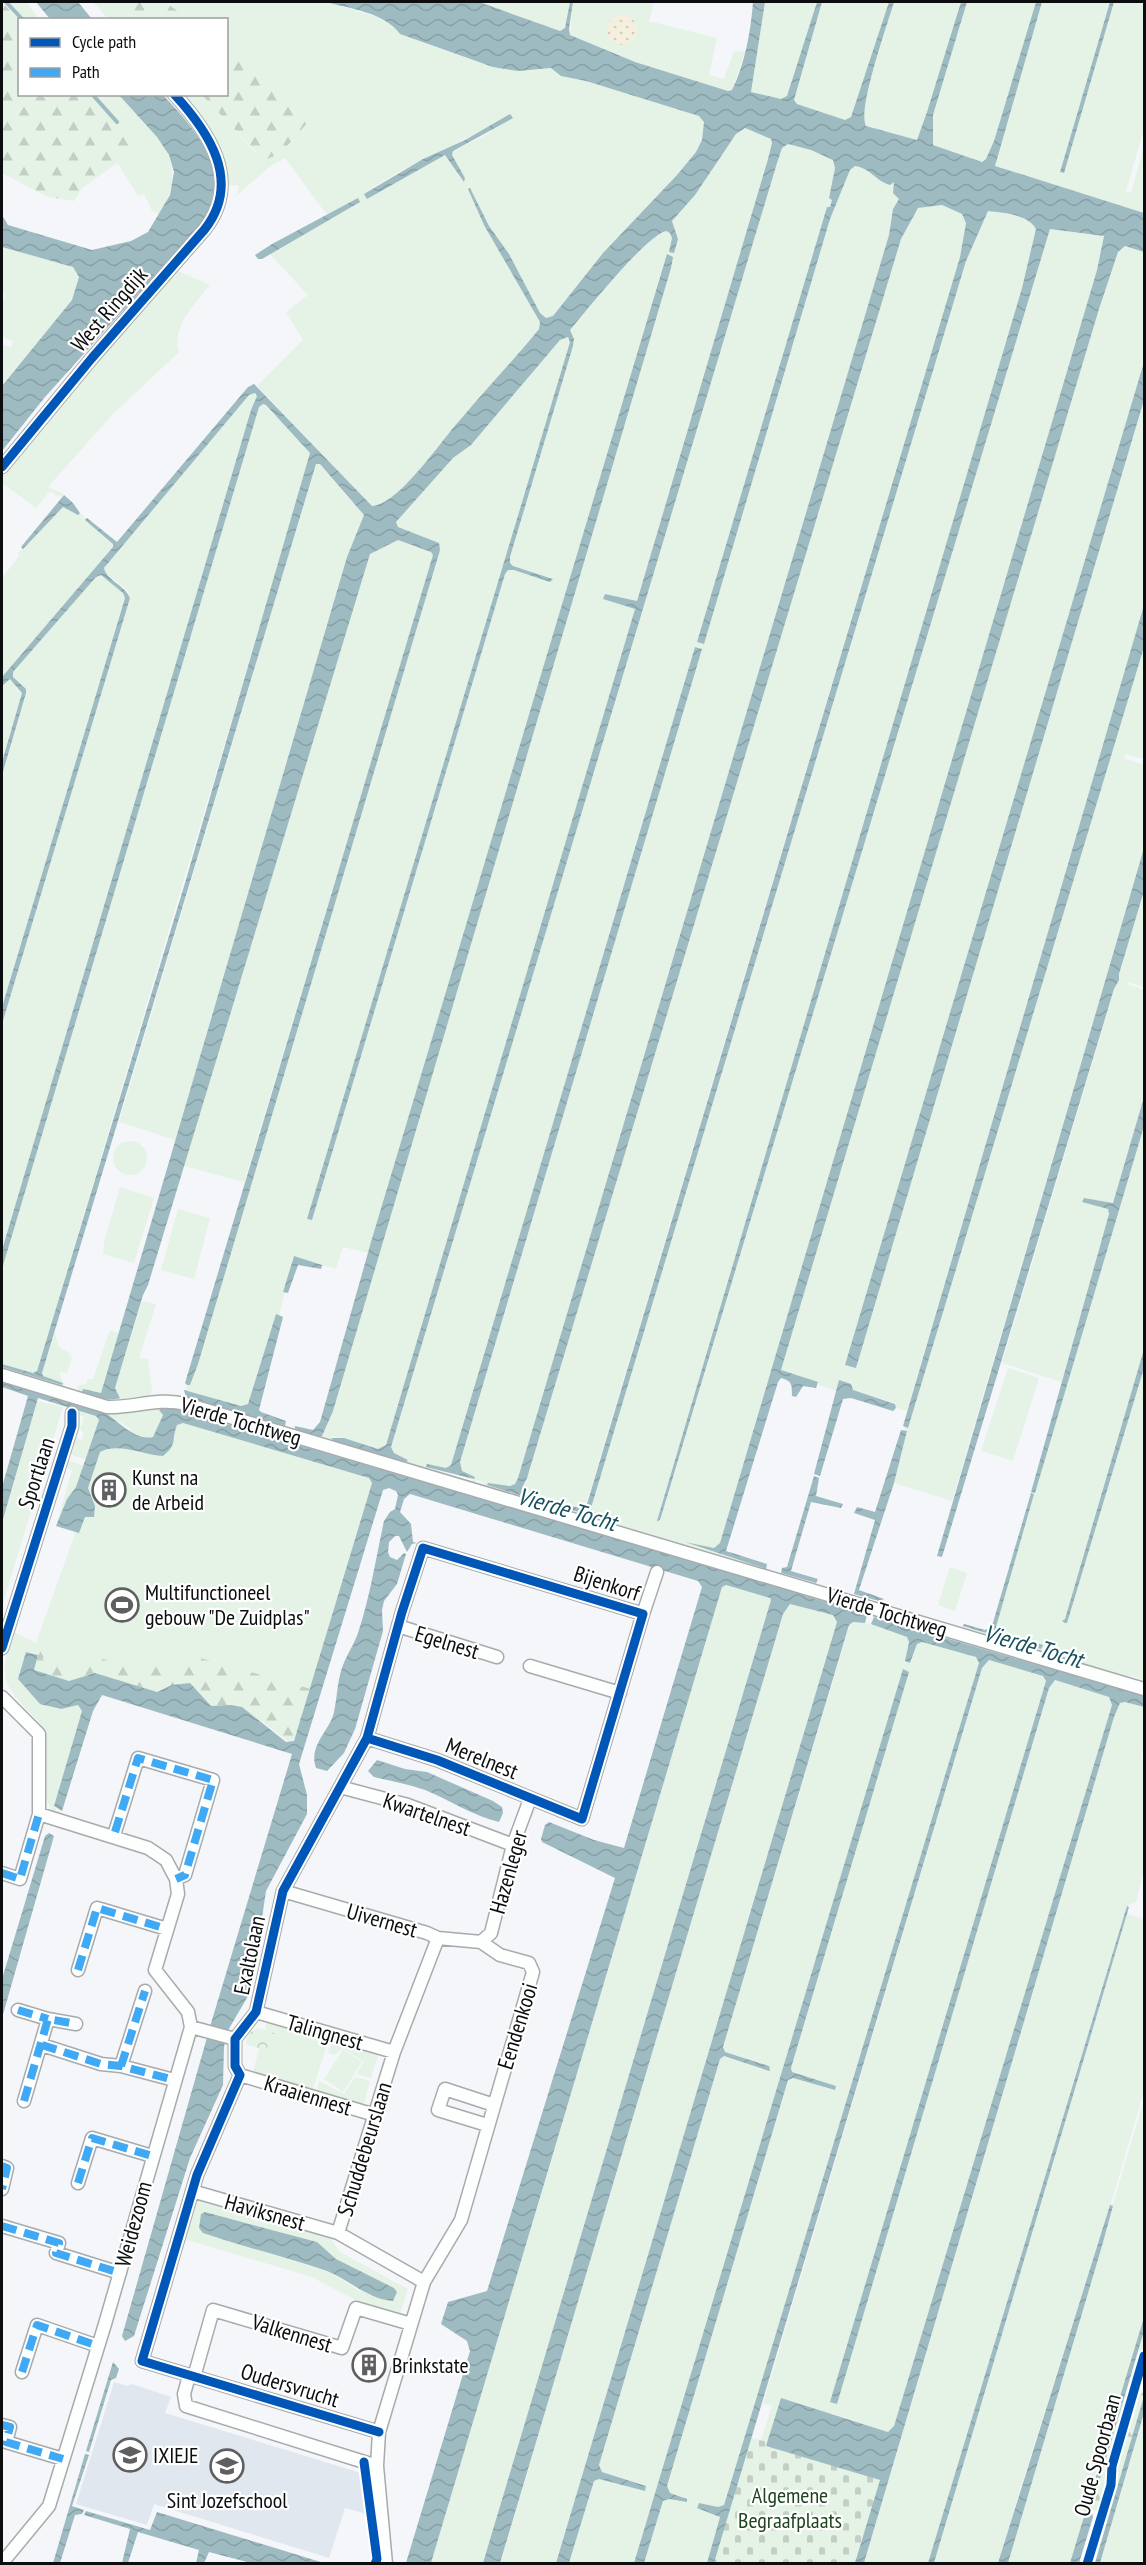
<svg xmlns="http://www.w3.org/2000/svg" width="1146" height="2565" font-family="'PT Sans Narrow',sans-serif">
	<defs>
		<pattern id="forest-firs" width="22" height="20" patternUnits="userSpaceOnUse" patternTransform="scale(1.5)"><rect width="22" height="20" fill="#e4f3e6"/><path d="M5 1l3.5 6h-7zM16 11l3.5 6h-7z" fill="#c2cfc4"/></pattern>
		<pattern id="sand-dots" width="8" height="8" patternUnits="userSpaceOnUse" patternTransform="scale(1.5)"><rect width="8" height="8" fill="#f5f0de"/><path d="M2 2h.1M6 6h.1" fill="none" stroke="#d1cdbd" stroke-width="1.8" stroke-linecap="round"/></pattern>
		<pattern id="cemetery-stones" width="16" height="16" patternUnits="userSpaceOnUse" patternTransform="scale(1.5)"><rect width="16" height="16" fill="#e4f3e6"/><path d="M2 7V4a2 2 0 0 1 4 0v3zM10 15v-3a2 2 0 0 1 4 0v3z" fill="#c2cfc4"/></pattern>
		<pattern id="park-crowns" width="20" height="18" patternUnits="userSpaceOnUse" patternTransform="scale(1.5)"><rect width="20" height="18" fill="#e4f3e6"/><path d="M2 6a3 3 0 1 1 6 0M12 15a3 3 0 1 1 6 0" fill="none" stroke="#c2cfc4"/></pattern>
		<pattern id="water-waves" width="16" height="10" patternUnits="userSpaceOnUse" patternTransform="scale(1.5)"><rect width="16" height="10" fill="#9ebbc2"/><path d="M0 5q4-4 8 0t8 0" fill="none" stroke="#87a0a6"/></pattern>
	</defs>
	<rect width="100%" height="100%" fill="#f4f6f9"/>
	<path fill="#e1e7ee" d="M114 2382 127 2386 132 2384 171 2397 165 2413 361 2473 367 2514 345 2508 329 2558 154 2504 147 2525 76 2504Z"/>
	<path fill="#e4f3e6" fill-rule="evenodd" d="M3 2H27L39 19 19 20Z
		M93 2H116L132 19H108Z
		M165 2H326L378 17 394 26 400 34C448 50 499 77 551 68L561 76 586 81 699 116 704 121 702 140 696 152 677 175 603 253 553 316 546 318 540 313 509 254 489 226 470 188 504 258 540 322 539 329C512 361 484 392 457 423 439 443 399 505 372 506L257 386 303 340 286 312 308 295 269 253 359 203 357 199 327 215 285 158 268 168 235 197 239 189 238 185 225 186 222 166 178 95H202L257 154 315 114 227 43 226 20 189 19ZM510 114 488 134 453 151 452 155 465 178 464 182 446 155 364 194C409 161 463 144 510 114Z
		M479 2H570L565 28 560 31Z
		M573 2H654L649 21 717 38 709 75 724 79 734 51 745 52 732 90 728 91 635 62 570 35Z
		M765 2H817L787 97 781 99 751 92Z
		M822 2H889L851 118 845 120 797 104 794 100Z
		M894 2H961L927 112 917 140 865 126C858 110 888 23 894 2Z
		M967 2H1036L994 141 986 159 982 162 933 145V115Z
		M1042 2H1110L1060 171 1064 172 1114 2H1144V129L1126 191 1131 193 1144 146V213L994 166Z
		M88 95H119C153 132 194 161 159 214L152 211 144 194 138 196 117 162 131 153Z
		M744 128 771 139 772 143 768 159 637 601 604 594 603 599 635 609 386 1445 378 1449 332 1436 334 1441 407 1461V1459L394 1453 391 1447 777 163 782 147 788 144 811 150 833 160 835 168 829 198 832 199 830 208 827 207 697 642 704 643 830 219 850 170 854 166 863 167 894 181 899 199 893 209 889 235 518 1478 515 1484 505 1486 523 1489 527 1478 901 239 918 208 942 205 962 214 966 222 960 257 586 1504 579 1508 535 1497 592 1511 591 1508 966 261 988 211C1004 213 1028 214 1036 229L1022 288 660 1521 1050 229 1104 236 1097 270 720 1543 714 1548 685 1542 766 1569 769 1564 767 1570 761 1571 690 1551C683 1544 679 1541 669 1545L610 1525 601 1519 598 1521 534 1502 525 1497 522 1499 484 1488V1483L477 1480 473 1484 424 1471 420 1466 414 1464 412 1467 333 1445 330 1439 324 1437 322 1439 294 1434 293 1428 322 1436 671 268 369 1253 343 1247 336 1268 322 1266 294 1256 292 1259 279 1316 276 1315 248 1404 241 1406 186 1391 187 1385H190L439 543 398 527 396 522 453 458 471 445 560 340 568 337 570 342 307 1220H312L505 574 508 570H514L550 582 552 578 513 566 510 563V557L573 346 574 339 570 330C588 310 646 237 666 231L670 233 673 238 669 252 677 234 672 222 675 216 736 134ZM695 647 702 649 460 1462 462 1471 474 1477 472 1481 426 1467 427 1464 446 1468 451 1465Z
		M1125 246 1144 252V362L846 1365 856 1367 1144 400V605L907 1411 896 1408 895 1403 852 1390 839 1380 837 1391 780 1371 1099 309 1118 252Z
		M2 247 73 267 79 277 72 300 2 386V344L11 348 13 341 2 337V304L5 295 2 289Z
		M175 270 210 285C196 302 171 328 179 352L112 415 48 487 64 494 59 497 50 491 36 508 2 483V472Z
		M254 393 257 396 251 410 2 1250V1024L130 598 128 591 105 572 104 568 249 394Z
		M263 404 266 405 311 453 310 458 37 1371 33 1373 2 1364V1269L259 407Z
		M316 464H320L364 515 347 557 176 1140 119 1122Z
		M63 507 78 515 80 513 113 544V547L2 677V578L19 556 17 554Z
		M398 540 431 552 434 555 244 1182 184 1166 370 554Z
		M101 575 123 593 125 597 2 1007V775L26 693 25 689 13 677V672L96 577Z
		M1144 647V759L1125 754 1124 758 1144 765V848L952 1501 894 1483 907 1432 904 1430 905 1427H908Z
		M10 679 22 693 2 762V686Z
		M1144 891V987L1128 982 1127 984 1144 990V1097L1113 1203 1084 1198 1083 1202 1108 1209 1109 1214 1062 1382 1002 1363Z
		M1144 1126V1349L1065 1619 1067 1622 1144 1368V1684L1139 1678 1130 1676 1124 1679 1051 1656 1050 1652 1044 1650 1033 1652 963 1629V1626L1041 1648 1042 1645 998 1631 996 1627 1034 1492Z
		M113 1158a17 17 0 1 1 34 0a17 17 0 1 1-34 0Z
		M120 1187 154 1198 134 1263 103 1254 104 1242Z
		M178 1209 210 1218 194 1279 161 1270Z
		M142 1301 156 1304 139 1358 148 1359 152 1391 150 1395 118 1404 79 1394 77 1386 86 1384 88 1379H93L110 1330 119 1333 101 1394 83 1389C90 1399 109 1402 120 1397L115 1388Z
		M55 1332 58 1346 69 1353 72 1358 67 1373 60 1372V1376L65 1386 63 1388 2 1373V1368L62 1383 43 1376 42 1373Z
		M1008 1368 1039 1378 1013 1461 981 1451Z
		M37 1401 63 1407 2 1606V1525Z
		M79 1402 163 1403 555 1517 554 1520 175 1409 164 1407 157 1432 153 1437 147 1438 134 1435 129 1428 104 1412 76 1405Z
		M75 1409 96 1416 99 1420 87 1460 72 1455 70 1452 74 1437 82 1440 84 1432 80 1430 84 1417 75 1414Z
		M183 1423 369 1478 372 1483 301 1731 50 1665 32 1652H26L23 1686C36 1695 41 1707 59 1709 65 1709 71 1705 78 1705L82 1712 54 1806 56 1809 55 1813C36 1797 49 1756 44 1733 43 1725 36 1719 31 1714 0 1681 0 1676 13 1632L36 1643 75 1534 99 1440H175L174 1431 177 1425Z
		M71 1461 84 1466 76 1487 67 1499 56 1526 72 1470 64 1467 65 1463Z
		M664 1552 1144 1691V1696L872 1616 873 1615H867Z
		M950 1567 967 1573 955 1611 938 1605Z
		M725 1585 770 1598 771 1600 483 2563 431 2564 722 1587Z
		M790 1604 833 1615 837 1622 556 2563 500 2564 783 1614Z
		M853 1622 871 1624 907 1637 909 1642 905 1661 911 1663 917 1644 922 1642 976 1657 979 1663 724 2505 718 2507 699 2503 697 2508 720 2517 707 2563H644L663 2501 669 2499 687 2502V2498L670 2493 667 2486 788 2080 793 2078 834 2090 836 2086 792 2072 791 2068 909 1672 903 1670 634 2563 569 2564 594 2481 599 2479 645 2491 646 2486 602 2472 599 2465 720 2059 724 2056 768 2071 770 2070 769 2066 725 2052 723 2047 850 1624Z
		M989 1660 1044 1676 1046 1681 831 2402 837 2403 1049 1688 1054 1680 1109 1697 1112 1705 894 2426 888 2432 831 2413 766 2445 754 2464 772 2405 763 2404 982 1668Z
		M1125 1702 1144 1707V1742L1141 1757 1144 1762V1870L1136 1902 1127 1906 928 2563 864 2564 1114 1717 1119 1703Z
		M1127 1914 1144 1919V2091L1111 2203 1113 2204 1144 2099V2317L1070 2563H1008L1102 2246 1113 2207 1110 2205 1024 2477 998 2563 934 2564Z
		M268 2019 329 2038 312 2092 252 2074Z
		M332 2038 379 2052 371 2078 356 2074 364 2062 342 2048 335 2055 328 2053Z
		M343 2050 362 2062 343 2092 324 2079Z
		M355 2077 370 2081 363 2107 316 2093 319 2081 344 2094Z
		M198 2197 328 2235 340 2252 408 2289 400 2314 357 2301 312 2277 184 2239ZM206 2212 317 2242 336 2259 394 2288 383 2300 358 2290 329 2272 203 2233 201 2214Z
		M1144 2331V2349L1109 2470 1103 2468Z
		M1144 2413V2563L1100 2564 1139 2431Z
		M1122 2436 1132 2437 1098 2552 1093 2550 1112 2486 1114 2462Z"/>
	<path fill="url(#forest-firs)" d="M2 2 19 20 20 94 88 95 134 145 131 153 82 188 74 201 48 197 2 173Z
		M116 2H165L189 19H132Z
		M227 43 315 114 281 153 267 159 258 154 202 95 226 94Z
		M36 1644 44 1646 43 1660 71 1671 87 1654 142 1671 193 1656 311 1689 297 1735 290 1743 250 1712 230 1705 211 1706 201 1693 172 1685 157 1692 95 1673 69 1681 34 1670 38 1656 35 1650Z
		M1136 2391 1144 2393V2396L1132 2437 1122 2436Z
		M1103 2468 1109 2470V2484L1100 2514 1091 2508Z"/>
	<path fill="url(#sand-dots)" d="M607 30a15 15 0 1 1 30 0a15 15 0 1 1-30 0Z"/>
	<path fill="url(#cemetery-stones)" d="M749 2437 886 2475 859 2563 712 2564Z"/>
	<path fill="url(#park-crowns)" d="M258 2028 290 2038 283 2056 245 2044 249 2033Z"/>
	<path fill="url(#water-waves)" d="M36 2H78L92 19H50Z
		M326 2H479L560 31 565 28 570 2H573L569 29 570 35 635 62 728 91 732 90C745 64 751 30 753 2H765L751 92 781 99 787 96 817 2H822L794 100 797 104 845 120 851 117 889 2H894C888 23 857 110 866 126L917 140 927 112 961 2H967L933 115V145L982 162 986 159 994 141 1036 2H1042L995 166 1144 213V252L1125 246 1118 252 1099 309 781 1370 818 1382 816 1388 803 1386 796 1397 792 1396C792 1384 792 1381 781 1378L778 1382 726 1551 767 1564 766 1569 685 1542 714 1548 720 1543 1097 270 1104 236 1050 229 660 1520 657 1521 1022 288 1036 229C1028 214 1004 213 988 211L966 261 591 1508 592 1511 598 1514 596 1517 534 1499 535 1496 579 1508 587 1504 960 257 966 223 962 214 942 205 918 208 901 239 527 1478 523 1486 524 1493 519 1495 487 1485 488 1483 510 1486 515 1484 518 1478 889 235 893 209 899 199 893 193 894 182 890 185C876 181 870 168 855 166L850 170 830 219 704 644 697 642 827 207H830L832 200 829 198 835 168 833 160 811 150 788 144 782 148 777 163 391 1447 394 1453 408 1460 406 1462 334 1441 331 1438H344L378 1449 386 1445 635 609 603 599 605 594 637 601 768 159 772 143 771 139 745 128 736 134 695 195 672 221 678 239 674 253 669 252 672 238 670 233 666 231C646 236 587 310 570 330L574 339 573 346 510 557V563L513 566 553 579 550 582 514 570H508L505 574 312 1220 307 1219 570 342 568 337 560 340 471 445 453 458 396 522 398 527 439 543 440 550 198 1364 190 1385H187L185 1383 433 555 431 552 398 540 370 554 148 1285 143 1295 115 1388 120 1398C108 1402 94 1397 82 1392L83 1389 101 1393 347 557 364 515 320 464H316L42 1373 43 1376 63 1383 62 1385 2 1367V1364L33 1373 37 1371 185 883 310 453 266 405 263 404 259 407 2 1269V1250L251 410 257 396 255 393 249 395 104 568C107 581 125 585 130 598L2 1024V1007L125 598 123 593 101 575 96 577 13 672V677L26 689V693L2 775V762L22 693 10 679 2 686V677L113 547V544L85 520 87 518 117 542 248 387 254 384 372 506C399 505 442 439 460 420 486 389 514 360 539 329L540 322 484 225 468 189 470 188 489 226 509 254 540 313 546 318 553 316 603 253 677 175 696 152 702 140 704 122 699 116 586 81 561 76 551 68 518 71 493 67 400 34C384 12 350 9 326 2Z
		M1110 2H1114L1064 173 1060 172Z
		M119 95H163C198 132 235 174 200 225L45 397 2 451V386L72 300 79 277 73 267 2 247V215L8 225 92 250 131 241 148 232 170 195 174 172 169 155 157 137Z
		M510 114 513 118 453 151 452 155 465 178 464 182 445 155 367 199 364 194 423 159 465 140Z
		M358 198 360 202 262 259H258L255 255 272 244Z
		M667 254 673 257 671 268 333 1411 322 1436C313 1439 303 1434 295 1429V1426L313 1430 320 1422 371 1242Z
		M1144 362V400L856 1368 845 1365Z
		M64 495 73 503 80 513 78 515 63 507 23 549 21 547Z
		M1144 605V647L908 1428 903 1426Z
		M695 647 702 649 460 1462 462 1471 475 1477 474 1479 426 1467 427 1464 446 1468 451 1465Z
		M1144 848V891L1119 974V980L1114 989 942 1557 937 1556Z
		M1144 1097V1126L1035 1493 1031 1492 1109 1214 1108 1209 1082 1202 1084 1198 1113 1203Z
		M294 1256 322 1265 321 1269 298 1265 288 1293 283 1292Z
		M276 1314 283 1317 259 1410 261 1412 286 1421 285 1426 186 1397 184 1390 241 1406 248 1404Z
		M1144 1349V1368L1067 1623H1065L1062 1621 1065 1619Z
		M839 1380 851 1384 853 1390 895 1404 896 1408 893 1411 851 1398 843 1399 820 1476 814 1474Z
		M2 1381 104 1412C119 1421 134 1441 153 1437L163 1415 159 1410 164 1407 175 1409 664 1552 867 1615 865 1623 853 1622 849 1625 723 2047 725 2052 769 2066 770 2070 769 2071 724 2056 720 2059 599 2465 602 2472 646 2486 645 2491 599 2479 594 2481 569 2563H556L837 1622 833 1615 790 1604 783 1614 500 2563H483L771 1600 770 1598 726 1585 722 1587 431 2563H406L470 2351 467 2341 441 2324 448 2302 487 2291 615 1878 542 1842 541 1839 545 1825 549 1822 594 1840 624 1848 702 1587 698 1581 410 1494 404 1499 400 1512 411 1524 413 1542 417 1543 412 1544 407 1552 399 1536H395L389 1542 388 1552 390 1557 397 1560 404 1553 406 1554 397 1584 384 1601 382 1610 383 1631 355 1729 344 1753 327 1771 316 1768C308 1745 330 1731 334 1712 337 1699 337 1685 341 1671 345 1657 353 1647 358 1633 370 1597 376 1558 384 1521L390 1512 395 1509 398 1495 396 1491 389 1488 383 1490 299 1764 307 1795V1814L266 1891 251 1991 227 2032 224 2047 223 2085 190 2158 134 2336 125 2341 122 2336 212 2020 292 1754 102 1695 93 1711 62 1811 54 1806 82 1711 78 1705 61 1709 40 1704 18 1679 26 1652 38 1655 34 1670 69 1681 95 1673 157 1692 172 1685 190 1683 211 1706 230 1705 242 1707 286 1742 294 1741 372 1483 369 1478 183 1423 177 1425C171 1440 178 1444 163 1456 143 1455 118 1442 100 1452L88 1488 95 1506 94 1517H85L79 1533 56 1526 67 1499 76 1487 99 1420 96 1416 38 1398 2 1523V1487L28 1396 2 1387Z
		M901 1430 907 1431 894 1483 859 1590 884 1599 879 1601 854 1594 875 1520 854 1513 857 1507 875 1512Z
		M814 1476 819 1478 816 1496 843 1504 841 1508 811 1502 791 1571 818 1579 816 1583 781 1573 782 1568 787 1567Z
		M1031 1493 1034 1494 996 1627 998 1631 1043 1645 1041 1649 963 1626 964 1624 985 1630 992 1626Z
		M874 1617 1144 1696V1707L1125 1702 1120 1703 1114 1717 864 2563H855L880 2480 766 2446 781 2398 888 2432 894 2426 1112 1705 1109 1697 1055 1680 1049 1688 837 2404 830 2402 1046 1681 1043 1676 989 1660 982 1668 714 2563H707L720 2517 697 2508 699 2503 718 2507 724 2505 979 1663 976 1657 922 1642 917 1644 910 1663 905 1661 909 1642 907 1637 871 1624Z
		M903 1669 909 1672 791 2068 792 2072 836 2086 835 2090 793 2078 788 2080 667 2486 670 2493 687 2499V2502L669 2499 663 2501 644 2563H634Z
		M377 1760 405 1769 427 1772 493 1801 502 1807 503 1813 499 1822C471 1815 450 1800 425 1790 408 1784 390 1781 374 1777L368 1771Z
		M49 1833 54 1836 2 2018V1979L45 1836Z
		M1127 1906 1129 1907 934 2563H928Z
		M1110 2205 1113 2206 1102 2246 1008 2563H998Z
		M205 2212 317 2242 336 2259 394 2288 397 2292 393 2301C367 2299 350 2280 327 2271 286 2257 244 2247 203 2233L199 2228 201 2214Z
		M1144 2317V2331L1091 2509 1093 2517 1079 2563H1070Z
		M113 2362 119 2369 116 2378 111 2380 89 2452 86 2451Z
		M1144 2396V2413L1100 2563H1095Z
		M85 2454 89 2455 72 2506 84 2510 82 2514 75 2515 60 2563H53Z
		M86 2511 150 2530 157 2512 324 2563H251L209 2552 204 2563H196L199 2550 138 2532 128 2563H122L130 2529 84 2515Z"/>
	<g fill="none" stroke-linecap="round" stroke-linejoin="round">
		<path stroke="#9ebbc2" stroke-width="4" d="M6 2 23 20
			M92 94 117 122"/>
		<defs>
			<path id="street" d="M2 467 92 358 205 229C242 181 209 132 174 94
				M2 1375 107 1407C135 1408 158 1397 186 1404L1144 1689
				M643 1614 657 1572
				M398 1626 497 1657
				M2 1648 72 1426V1413
				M530 1666 620 1693
				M2 1697 39 1734V1814L20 1879 2 1873
				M367 1738 437 1760 582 1819 643 1614 423 1548 402 1612 367 1738 283 1891 256 2012 235 2039V2066L240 2075 197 2175 142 2361 379 2432
				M340 1787 408 1805 513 1845
				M115 1832 138 1758 213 1780 185 1875 176 1879
				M283 1891 427 1933 438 1938 481 1942 500 1955 529 1963 533 1972 461 2220 424 2282
				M481 1942 491 1933 513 1845 530 1799
				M78 1970 97 1908 167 1929
				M18 2010 48 2019
				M256 2012 394 2052
				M191 2027 235 2039
				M42 2045 101 2064 121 2066 174 2080
				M121 2066 145 1991
				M240 2075 375 2115
				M24 2101 48 2019 76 2024
				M487 2125 438 2110 445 2089 494 2105
				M2 2166 7 2168 2 2189
				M78 2183 92 2138 152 2156
				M192 2191 338 2233
				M2 2226 59 2243 56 2253 120 2273
				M22 2372 37 2325 98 2346
				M189 2376 184 2394 186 2406 377 2466
				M194 2377 213 2310 342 2348 356 2308 411 2324
				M2 2425 10 2427 6 2442 63 2459
				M2 2563 49 2506 105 2324 191 2027 188 2012 155 1970 178 1894 176 1879 166 1860 148 1848 39 1814
				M386 2564 377 2466 379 2432 424 2282 338 2233 394 2052 438 1938"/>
		</defs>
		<use href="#street" stroke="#a8aaab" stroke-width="15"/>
		<use href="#street" stroke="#fdfefe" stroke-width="12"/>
		<path stroke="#3fa9f5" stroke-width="8" stroke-dasharray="15 8" stroke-linecap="butt" d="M115 1832 138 1758 213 1780 185 1875 176 1879
			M2 1873 20 1879 39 1814
			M78 1970 97 1908 167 1929
			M18 2010 48 2019
			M42 2045 101 2064 121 2066 174 2080
			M121 2066 145 1991
			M24 2101 48 2019 76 2024
			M2 2166 7 2168 2 2189
			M78 2183 92 2138 152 2156
			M2 2226 59 2243 56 2253 120 2273
			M22 2372 37 2325 98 2346
			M2 2425 10 2427 6 2442 63 2459"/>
		<defs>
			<path id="cycleway" d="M2 467 92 358 205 229C242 181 209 132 174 94
				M2 1648 72 1426V1413
				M367 1738 437 1760 582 1819 643 1614 423 1548 402 1612 367 1738 283 1891 256 2012 235 2039V2066L240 2075 197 2175 142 2361 379 2432
				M364 2462 377 2559 375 2564
				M1087 2564 1111 2485 1112 2466 1144 2356"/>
		</defs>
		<use href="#cycleway" stroke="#fff" stroke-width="13"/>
		<use href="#cycleway" stroke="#0057b8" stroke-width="9"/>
	</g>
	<defs>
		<symbol id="building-ring" viewBox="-11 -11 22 22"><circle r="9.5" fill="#fff" stroke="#5d5f60" stroke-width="1.5"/><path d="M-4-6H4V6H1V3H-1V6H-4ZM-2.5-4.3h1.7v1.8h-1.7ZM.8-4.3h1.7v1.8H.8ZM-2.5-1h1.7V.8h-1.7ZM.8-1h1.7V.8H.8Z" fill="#5d5f60"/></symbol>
		<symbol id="stadium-ring" viewBox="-11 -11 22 22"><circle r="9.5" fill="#fff" stroke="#5d5f60" stroke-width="1.5"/><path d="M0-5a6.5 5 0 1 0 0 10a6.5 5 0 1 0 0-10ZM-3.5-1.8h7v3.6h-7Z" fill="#5d5f60"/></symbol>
		<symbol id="school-ring" viewBox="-11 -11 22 22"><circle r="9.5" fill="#fff" stroke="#5d5f60" stroke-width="1.5"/><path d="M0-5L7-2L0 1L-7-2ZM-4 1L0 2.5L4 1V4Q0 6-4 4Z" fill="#5d5f60"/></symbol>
	</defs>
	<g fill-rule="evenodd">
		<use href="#building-ring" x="90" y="1471" width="38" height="38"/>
		<use href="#stadium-ring" x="103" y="1586" width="38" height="38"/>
		<use href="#building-ring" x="350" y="2346" width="38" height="38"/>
		<use href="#school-ring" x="111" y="2436" width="38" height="38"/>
		<use href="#school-ring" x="208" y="2447" width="38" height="38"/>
	</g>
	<g text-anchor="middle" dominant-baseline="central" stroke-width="4.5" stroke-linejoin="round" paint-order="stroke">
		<g font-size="22" fill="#0b0d0e" stroke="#fff">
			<text transform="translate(109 309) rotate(-49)">West Ringdijk</text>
			<text transform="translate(241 1421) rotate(16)">Vierde Tochtweg</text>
			<text transform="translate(36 1473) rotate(-72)">Sportlaan</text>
			<text transform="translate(607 1583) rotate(18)">Bijenkorf</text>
			<text transform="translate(887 1612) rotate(17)">Vierde Tochtweg</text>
			<text transform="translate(447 1642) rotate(17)">Egelnest</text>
			<text transform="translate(482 1758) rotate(22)">Merelnest</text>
			<text transform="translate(427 1814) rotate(19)">Kwartelnest</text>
			<text transform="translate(508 1872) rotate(-74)">Hazenleger</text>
			<text transform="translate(382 1920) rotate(16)">Uivernest</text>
			<text transform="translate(249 1955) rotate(-78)">Exaltolaan</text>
			<text transform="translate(517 2026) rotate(-73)">Eendenkooi</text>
			<text transform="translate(325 2032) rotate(16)">Talingnest</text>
			<text transform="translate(308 2095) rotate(17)">Kraaiennest</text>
			<text transform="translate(364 2149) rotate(-73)">Schuddebeurslaan</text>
			<text transform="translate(265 2212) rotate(16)">Haviksnest</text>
			<text transform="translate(133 2224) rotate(-75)">Weidezoom</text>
			<text transform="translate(292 2333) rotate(17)">Valkennest</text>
			<text transform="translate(290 2385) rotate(17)">Oudersvrucht</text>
			<text transform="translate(1097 2455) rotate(-75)">Oude Spoorbaan</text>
		</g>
		<g font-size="22" fill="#0b0d0e" stroke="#fff" text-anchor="start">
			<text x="132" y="1477">Kunst na<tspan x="132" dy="25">de Arbeid</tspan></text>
			<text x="145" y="1592">Multifunctioneel<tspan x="145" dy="25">gebouw "De Zuidplas"</tspan></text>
			<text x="392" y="2365">Brinkstate</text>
			<text x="153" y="2455">IXIEJE</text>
			<text x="227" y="2500" text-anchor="middle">Sint Jozefschool</text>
		</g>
		<g font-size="22" fill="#1e4520" stroke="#fff">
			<text x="790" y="2495">Algemene<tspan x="790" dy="25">Begraafplaats</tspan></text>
		</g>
		<g font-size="24" font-style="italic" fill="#17525c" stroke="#fff">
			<text transform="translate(567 1509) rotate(16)">Vierde Tocht</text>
			<text transform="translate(1033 1646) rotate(16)">Vierde Tocht</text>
		</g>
	</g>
	<rect width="1146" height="2565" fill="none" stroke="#0b0d0e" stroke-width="6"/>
	<rect x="18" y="18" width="210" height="78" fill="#ffffff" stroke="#9d9e9f" stroke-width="1.5"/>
	<rect x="30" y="38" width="30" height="9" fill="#0057b8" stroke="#9d9e9f" stroke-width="1.5"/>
	<text x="72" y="48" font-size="18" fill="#0b0d0e">Cycle path</text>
	<rect x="30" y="68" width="30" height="9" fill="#3fa9f5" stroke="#9d9e9f" stroke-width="1.5"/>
	<text x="72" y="78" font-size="18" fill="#0b0d0e">Path</text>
</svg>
